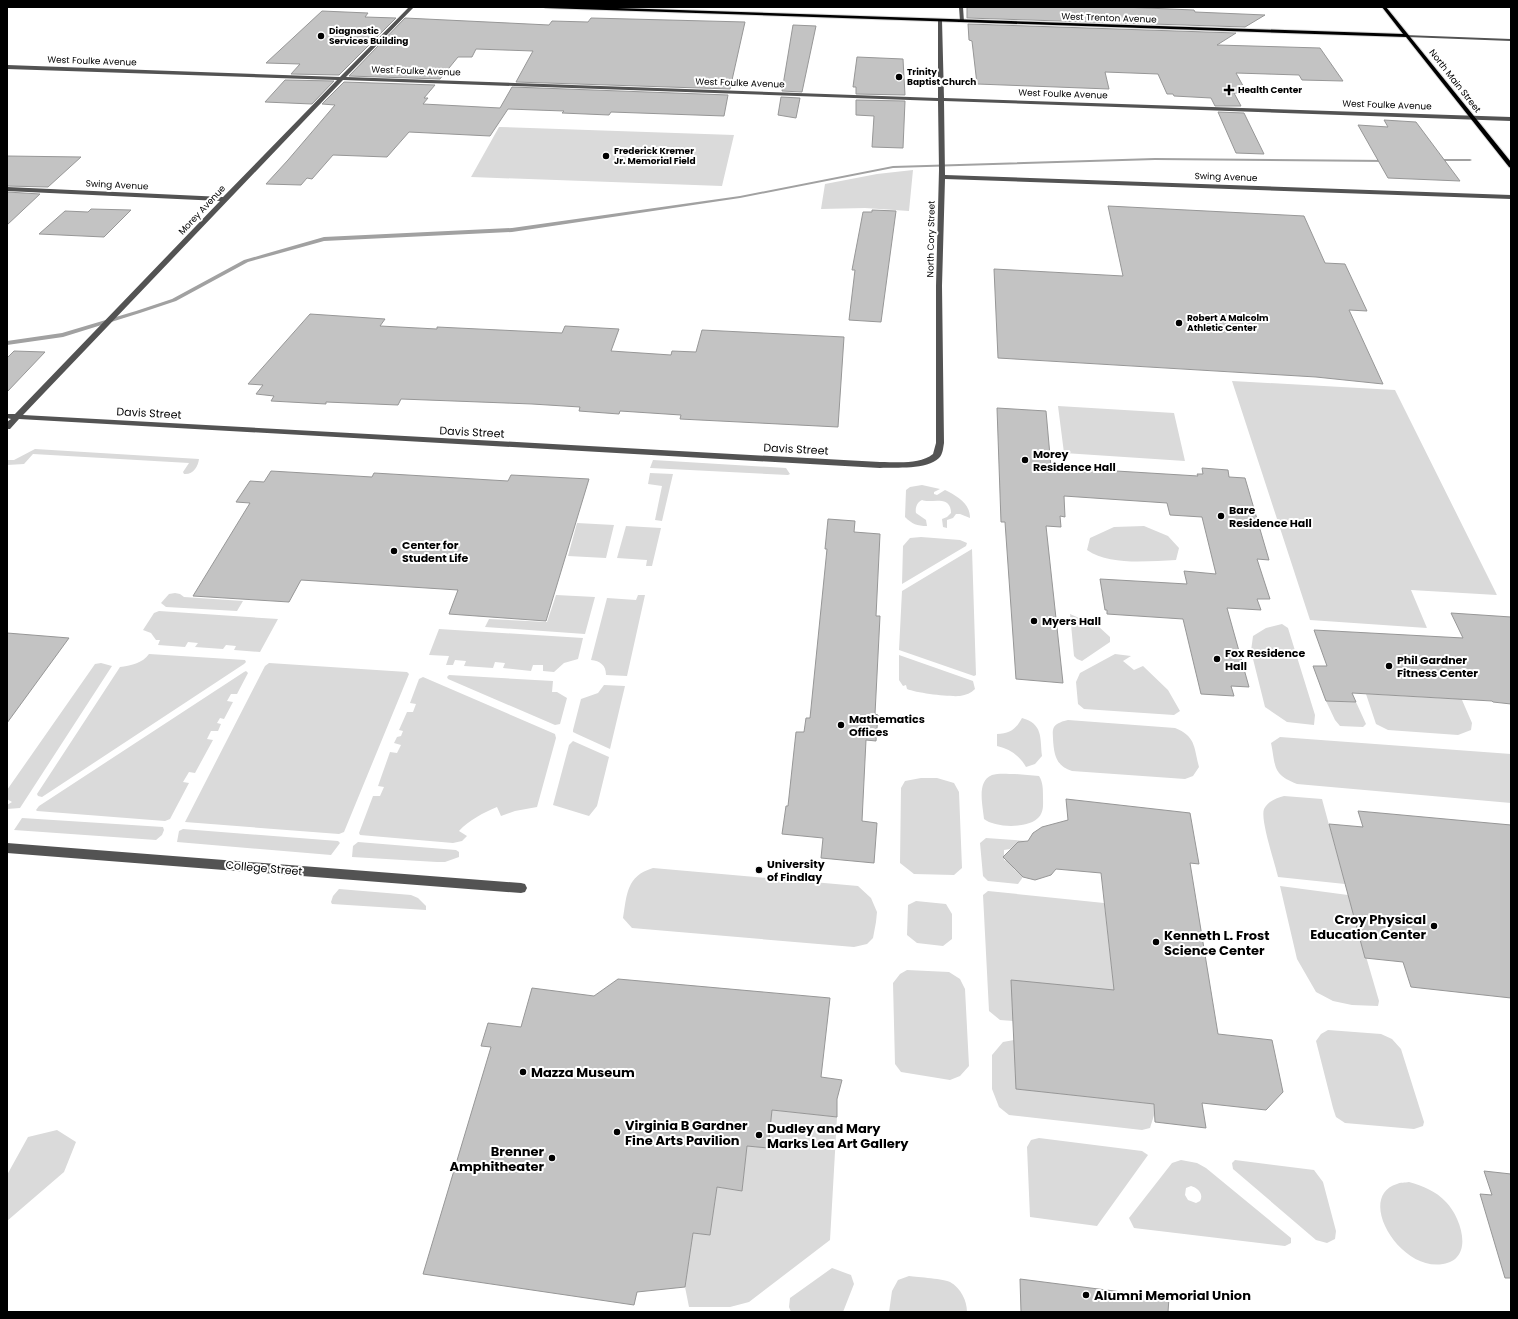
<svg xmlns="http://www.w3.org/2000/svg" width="1518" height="1319" font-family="Poppins,sans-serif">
	<rect width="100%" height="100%" fill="#fff"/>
	<path fill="#dadada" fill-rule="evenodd" d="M499 127 734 135 722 186 471 177Z
		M913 170 909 211 865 208 821 209 825 184 877 174Z
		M1232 381 1395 390 1497 595 1411 590 1427 628 1310 620Z
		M1058 406 1174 413 1185 461 1064 453Z
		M35 449 199 459C198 467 193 475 184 474L183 472 189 463 33 454 24 464 7 465V460H14Z
		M653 460 786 468 790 474 788 475 650 468Z
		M650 473 673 474 662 521 655 520 662 486 648 484Z
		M922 485 940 489 934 492V494L937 495 945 490C957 496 970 503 970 518L960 514H956L953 518 947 520V528L943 527 942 519 947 517 951 513C951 494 930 504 922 500 917 502 915 508 916 513L926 520 927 526C917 526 912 524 905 517L906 490 910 487Z
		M577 523 614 525 606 558 568 556Z
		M626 526 661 528 652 566H646L647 560 617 558Z
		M1144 526 1168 536 1179 548 1176 560C1149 561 1110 566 1087 550L1090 538 1114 527Z
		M921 537 960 540 967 543 966 546 902 584 903 546 910 538Z
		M972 549 976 675 974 676 899 650 902 591Z
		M175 593 180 594 184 597 243 601 237 611 166 607 161 603 169 594Z
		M556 595 595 597 585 634 485 627 489 619 547 622Z
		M638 595H645L627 676 606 675C606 665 600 661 591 660L607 598 636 600Z
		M159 611 278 619 260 652 234 650 236 646 226 645 223 649 195 647 198 643 188 642 185 647 158 645 160 640H156L151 633 143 630 154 613Z
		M1070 614 1098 626 1110 637V642L1082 661 1077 659 1074 656Z
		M1282 624 1288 628 1315 715 1314 725 1287 722 1265 707 1251 651 1253 636 1266 628Z
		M439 629 583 638 578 659 564 663 554 672 543 671V665H533L531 671 503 668 505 663 495 662 493 668 464 666 466 661 455 660 453 665H446L449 656 429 655Z
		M149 654 245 660 246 662 244 664 42 797 38 796 37 794 120 667C130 666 143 663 149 654Z
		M1115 654 1131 656 1123 661 1134 670 1143 666 1168 690 1180 711 1174 715 1084 709 1078 704 1076 682 1080 673Z
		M899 655 973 681 975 689C971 693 966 695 960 696 949 697 917 693 907 689L906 685 903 686 899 680Z
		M101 663 112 666 20 808 7 809V805L12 802 7 799V790L95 664Z
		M269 663 407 672 409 674 344 832 339 834 185 822 265 666Z
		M1449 670 1472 723 1471 730 1458 735 1388 730 1376 724 1366 694 1453 699Z
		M246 671 248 673 237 694H231L227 701 233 702 224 719 220 718 217 723 221 724 218 731H211L207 739 213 740 195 773 189 772 183 782 189 783 170 819 165 821 37 811 36 810 39 806 244 672Z
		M449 675 553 681 552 692H557L567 698 560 724 555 725 448 679 447 677Z
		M423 677 555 734 556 738 537 807 515 811 501 816 497 807C483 813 469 820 459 831L467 836 462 841 453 843 360 835 359 833 373 796H380L384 787 378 786 390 752 397 753 401 745 394 743 397 737 401 736 403 731 399 730 407 712H413L416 704 410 703 419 679Z
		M604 685 625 686 610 749 577 734 573 732V730L581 699 598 693Z
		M1326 701 1356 702 1366 724 1363 727 1340 726 1335 720Z
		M1022 718C1043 724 1040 737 1042 756L1035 764 1026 767C1020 756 1010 749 997 746V734C1010 734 1016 729 1022 718Z
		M1068 720 1175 728C1196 736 1194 748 1199 767L1193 776 1185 779 1072 771C1056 766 1054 755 1053 739 1053 735 1052 731 1054 727 1057 723 1063 721 1068 720Z
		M1280 737 1511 754V803L1297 784C1272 774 1276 767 1271 743Z
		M573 741 609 757 597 806 589 816 553 805 569 745Z
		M1015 774 1039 776C1043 782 1043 789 1043 797 1043 804 1044 811 1039 817 1029 829 995 828 984 819 983 806 976 781 992 775 998 773 1008 774 1015 774Z
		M921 778H937L954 783 959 792 962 868 954 875 914 874 900 863 901 788 905 781Z
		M1284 796 1322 799 1345 884 1278 877C1275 863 1260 820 1264 809 1268 801 1277 798 1284 796Z
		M22 818 163 827 164 830 162 835 156 840 14 830Z
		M183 829 338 841 340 843 331 855 177 842 179 831Z
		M986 838 1028 841 1018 842 1010 849 1004 850V860L1011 862 1014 869 1023 877 1018 884 988 881 983 876 980 843Z
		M358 842 456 850 459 852V857L445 862H437L352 857 353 846Z
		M653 868 858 886 871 898 877 912 876 922 873 938 867 944 854 947 632 928 623 918C627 895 626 876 653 868Z
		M1280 886 1348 895 1379 1001 1378 1006 1352 1005 1333 1001 1316 992 1297 959Z
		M339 889 411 895 418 898 426 906V910L332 904 331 902 333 896Z
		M988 891 1104 903 1114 990 1013 1021 1000 1020 989 1011 983 895Z
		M916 901 946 904 952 914V939L943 946 917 943 907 935 908 905Z
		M907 970 949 972 960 979 965 989 969 1066 960 1076 950 1080 901 1072 895 1064 893 983 900 974Z
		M1328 1030 1381 1034 1392 1039 1401 1049 1424 1122 1423 1126 1414 1129 1345 1123 1336 1117 1333 1108 1316 1041 1321 1034Z
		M1014 1040 1017 1089 1154 1104 1155 1112 1150 1128 1142 1130 1009 1115 999 1107 992 1089V1055L1003 1042Z
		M772 1110 837 1117 830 1240 749 1302 730 1307H689L685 1287 693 1233 710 1235 717 1187 742 1191 747 1146 768 1148Z
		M57 1130 76 1142 64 1172 7 1221V1175L28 1137Z
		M1039 1138 1142 1151 1148 1155 1097 1226 1030 1217 1027 1147 1031 1140Z
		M1181 1160 1197 1163 1206 1168 1291 1238V1243L1285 1246 1134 1228 1129 1218 1172 1163ZM1191 1186C1198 1188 1204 1194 1200 1201L1196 1203 1188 1200 1185 1195 1186 1188Z
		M1235 1160 1314 1170 1323 1182 1336 1231 1335 1239 1327 1243 1316 1240 1233 1169 1232 1163Z
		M1409 1182C1423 1186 1436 1191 1446 1202 1461 1217 1475 1259 1443 1264 1400 1272 1355 1197 1397 1184 1400 1182 1405 1183 1409 1182Z
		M832 1268 851 1275 854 1284 843 1312H791L789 1307 790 1298Z
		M909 1276C918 1277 945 1279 950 1282 961 1288 967 1301 967 1312H889L892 1291 898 1280Z"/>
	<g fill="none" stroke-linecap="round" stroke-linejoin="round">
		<path fill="#a1a1a1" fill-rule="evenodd" d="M1155 158 1388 160 1390 161 1388 162 1155 160 893 168 740 198 512 232 324 241 248 262 176 301 140 313 63 337 7 345V341L62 333 136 311 172 299 244 260 324 237 512 228 740 196 893 166Z
			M1433 159H1470L1472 160 1470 161H1433Z"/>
	</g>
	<path fill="#c3c3c3" stroke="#979797" d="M967 7H1122L1194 10 1195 12 1265 15 1245 27 967 18Z
		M322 11 368 13 365 17 396 18 339 75 291 74 300 64 266 63Z
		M405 18 549 25 552 21 588 22 591 18 745 22 730 89 516 82 533 51 476 49 472 57H458L440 79 349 76Z
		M968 24 1236 33 1217 45 1320 48 1343 81 1302 80 1299 75 1236 73 1247 93H1234L1241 106H1215L1211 98 1174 96 1173 94H1167L1158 74 1105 72 1109 89 977 84 972 41 969 40Z
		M793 25 816 26 802 92 782 91Z
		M857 57 903 59 905 95 856 94V87H853Z
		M285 80 334 81 312 104 265 102Z
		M344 82 435 85 424 98H428L423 104 500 108 512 87 728 95 724 116 611 112 609 115 562 113 564 111 508 109 490 136 409 132 387 157 333 155 312 179 307 178 301 185 266 184 288 160 335 105 322 104Z
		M781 97 800 98 796 118 778 115Z
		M856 100 905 101 903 148 872 147 874 116 856 115Z
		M1218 112 1244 113 1264 154 1236 153Z
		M1384 120 1416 122 1460 181 1388 178 1358 125 1388 127Z
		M7 156 81 157 48 187 7 186Z
		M7 192 40 194 7 225Z
		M1108 206 1304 216 1325 263 1345 264 1367 311 1349 310 1383 384 1316 377 998 358 994 269 1123 276Z
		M91 209 131 210 104 237 39 234 65 211 88 212Z
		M872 210 896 211 881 322 849 320 855 270H852L863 212H872Z
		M310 314 385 319 380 326 437 329V327L562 333 565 326 619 329 611 351 671 355 672 351 696 352 702 330 844 337 838 427 680 419 681 415 620 411 619 414 579 411 580 407 532 404 401 399 398 405 326 402V404L271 401 274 396 256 394 263 385 248 384Z
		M14 351 45 352 7 392V358Z
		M997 408 1046 411 1051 467 1198 476 1197 474H1203L1202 468 1228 470 1229 477 1245 478 1269 560 1257 559 1270 599H1257L1261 610 1227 608 1249 687 1231 686 1234 696 1201 694 1183 619 1107 614V610H1105L1100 579 1187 584 1184 571 1216 574 1202 517 1170 515 1167 503 1064 496 1065 517 1060 516 1061 527 1046 526 1063 683 1016 679 1005 522H1001Z
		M271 471 372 477 374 473 508 481 511 475 589 479 546 621 449 614 458 590 301 580 289 602 193 596 250 503 236 502 250 481 264 482Z
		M828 519 855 521 854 532 880 534 876 616H880L875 714 878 715 876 741 866 740 862 821 877 823 874 863 821 858 823 838 782 834 786 806H788L796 732H804L806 718H810L827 549H825Z
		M1451 613 1511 617V704L1493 702 1492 701 1352 693 1356 702 1326 701 1313 666H1327L1314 630 1463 638Z
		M7 633 69 638 7 723Z
		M1066 799 1190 813 1199 864 1190 863 1218 1034 1272 1040 1283 1092 1266 1110 1202 1103 1206 1128 1155 1122 1154 1104 1016 1089 1011 980 1114 990 1101 873 1056 869 1051 875 1035 880 1023 877 1003 857 1018 842 1028 841 1033 833 1042 827 1068 820Z
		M1358 811 1511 825V998L1411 987 1403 962 1365 958 1329 824 1363 827Z
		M618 979 830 998 821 1077 842 1080 837 1099V1117L772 1110 768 1148 747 1146 742 1191 717 1187 710 1235 693 1233 685 1287 637 1292 634 1305 423 1274 491 1047 481 1046 488 1023 521 1027 532 988 594 996Z
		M1484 1171 1511 1174V1278H1505L1480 1194 1492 1195Z
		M1020 1279 1169 1298 1168 1312H1021Z"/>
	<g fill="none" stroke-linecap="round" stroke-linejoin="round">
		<defs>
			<path id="major" d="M544 7H587L1403 34 1382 7H1386L1511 162V168L1509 167 1406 37 546 8Z"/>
		</defs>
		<use href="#major" stroke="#dbdbdb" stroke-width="2"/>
		<path fill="#535353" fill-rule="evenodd" d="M409 7H414L346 77 938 98V20L940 19 942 20 944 98 1511 117V121L944 101 945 175 1511 195V199L945 179 942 286 944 443C943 448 943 454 939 458 927 470 896 467 880 468L19 419 10 429H7V422L11 419 7 418V414H15L220 201 7 191V187L223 197 337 80 7 69V65L340 77ZM343 80 938 101 939 170 936 286V443L933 454C919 465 897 462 880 462L23 415Z
			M959 7H963L964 22 960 21Z
			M1405 35 1511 39V41L1407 37Z
			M7 843 521 883 525 884 527 888 525 892 521 893 7 853Z"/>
		<use href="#major" fill="#000" fill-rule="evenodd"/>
	</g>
	<g fill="#000" stroke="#fff" stroke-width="1.5">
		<circle cx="321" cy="36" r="4"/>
		<circle cx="899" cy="77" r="4"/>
		<path d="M1227 84h4v4h4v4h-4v4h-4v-4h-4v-4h4z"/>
		<circle cx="606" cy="156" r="4"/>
		<circle cx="1179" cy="323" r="4"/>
		<circle cx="1025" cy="460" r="4"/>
		<circle cx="1221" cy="516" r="4"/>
		<circle cx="394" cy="551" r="4"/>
		<circle cx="1034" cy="621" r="4"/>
		<circle cx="1217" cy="659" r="4"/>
		<circle cx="1389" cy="666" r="4"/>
		<circle cx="841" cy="725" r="4"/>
		<circle cx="759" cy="870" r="4"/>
		<circle cx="1434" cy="926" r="4"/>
		<circle cx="1156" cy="942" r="4"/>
		<circle cx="523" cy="1072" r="4"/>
		<circle cx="617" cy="1132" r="4"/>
		<circle cx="759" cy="1135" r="4"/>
		<circle cx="552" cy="1158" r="4"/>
		<circle cx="1086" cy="1295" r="4"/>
	</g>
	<g text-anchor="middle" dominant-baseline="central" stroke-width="4" stroke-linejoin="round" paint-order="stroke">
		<g font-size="9" fill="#000" stroke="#fff">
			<text transform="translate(1109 18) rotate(2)">West Trenton Avenue</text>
			<text transform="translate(92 61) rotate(2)">West Foulke Avenue</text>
			<text transform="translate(416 71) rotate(2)">West Foulke Avenue</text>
			<text transform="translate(1455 81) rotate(52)">North Main Street</text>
			<text transform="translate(740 83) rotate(2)">West Foulke Avenue</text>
			<text transform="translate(1063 94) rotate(2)">West Foulke Avenue</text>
			<text transform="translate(1387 105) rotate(2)">West Foulke Avenue</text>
			<text transform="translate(1226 177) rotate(2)">Swing Avenue</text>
			<text transform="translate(117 185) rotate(3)">Swing Avenue</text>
			<text transform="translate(202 210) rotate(-47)">Morey Avenue</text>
			<text transform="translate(931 239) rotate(-89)">North Cory Street</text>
		</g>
		<g font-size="9" font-weight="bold" fill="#000" stroke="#fff" text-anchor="start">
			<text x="329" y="31">Diagnostic<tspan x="329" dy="10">Services Building</tspan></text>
			<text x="907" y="72">Trinity<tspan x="907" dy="10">Baptist Church</tspan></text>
			<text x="1238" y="90">Health Center</text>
			<text x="614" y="151">Frederick Kremer<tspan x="614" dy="10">Jr. Memorial Field</tspan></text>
			<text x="1187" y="318">Robert A Malcolm<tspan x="1187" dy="10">Athletic Center</tspan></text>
		</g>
		<g font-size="11" fill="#000" stroke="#fff">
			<text transform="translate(149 413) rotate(3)">Davis Street</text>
			<text transform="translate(472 432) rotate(3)">Davis Street</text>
			<text transform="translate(796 449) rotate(3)">Davis Street</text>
			<text transform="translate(264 868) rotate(5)">College Street</text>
		</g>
		<g font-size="11" font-weight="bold" fill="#000" stroke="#fff" text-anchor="start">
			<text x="1033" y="454">Morey<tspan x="1033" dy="13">Residence Hall</tspan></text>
			<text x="1229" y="510">Bare<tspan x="1229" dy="13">Residence Hall</tspan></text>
			<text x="402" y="545">Center for<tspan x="402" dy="13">Student Life</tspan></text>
			<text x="1042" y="621">Myers Hall</text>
			<text x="1225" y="653">Fox Residence<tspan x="1225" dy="13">Hall</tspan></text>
			<text x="1397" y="660">Phil Gardner<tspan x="1397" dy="13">Fitness Center</tspan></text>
			<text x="849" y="719">Mathematics<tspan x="849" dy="13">Offices</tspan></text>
			<text x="767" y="864">University<tspan x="767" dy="13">of Findlay</tspan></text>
		</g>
		<g font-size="13" font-weight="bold" fill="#000" stroke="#fff" text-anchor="start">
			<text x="1426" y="919" text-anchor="end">Croy Physical<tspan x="1426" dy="15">Education Center</tspan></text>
			<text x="1164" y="935">Kenneth L. Frost<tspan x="1164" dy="15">Science Center</tspan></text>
			<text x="531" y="1072">Mazza Museum</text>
			<text x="625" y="1125">Virginia B Gardner<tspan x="625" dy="15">Fine Arts Pavilion</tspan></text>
			<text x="767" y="1128">Dudley and Mary<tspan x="767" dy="15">Marks Lea Art Gallery</tspan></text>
			<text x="544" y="1151" text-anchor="end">Brenner<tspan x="544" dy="15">Amphitheater</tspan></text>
			<text x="1094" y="1295">Alumni Memorial Union</text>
		</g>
	</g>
	<rect width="1518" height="1319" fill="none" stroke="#000000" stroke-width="16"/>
</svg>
